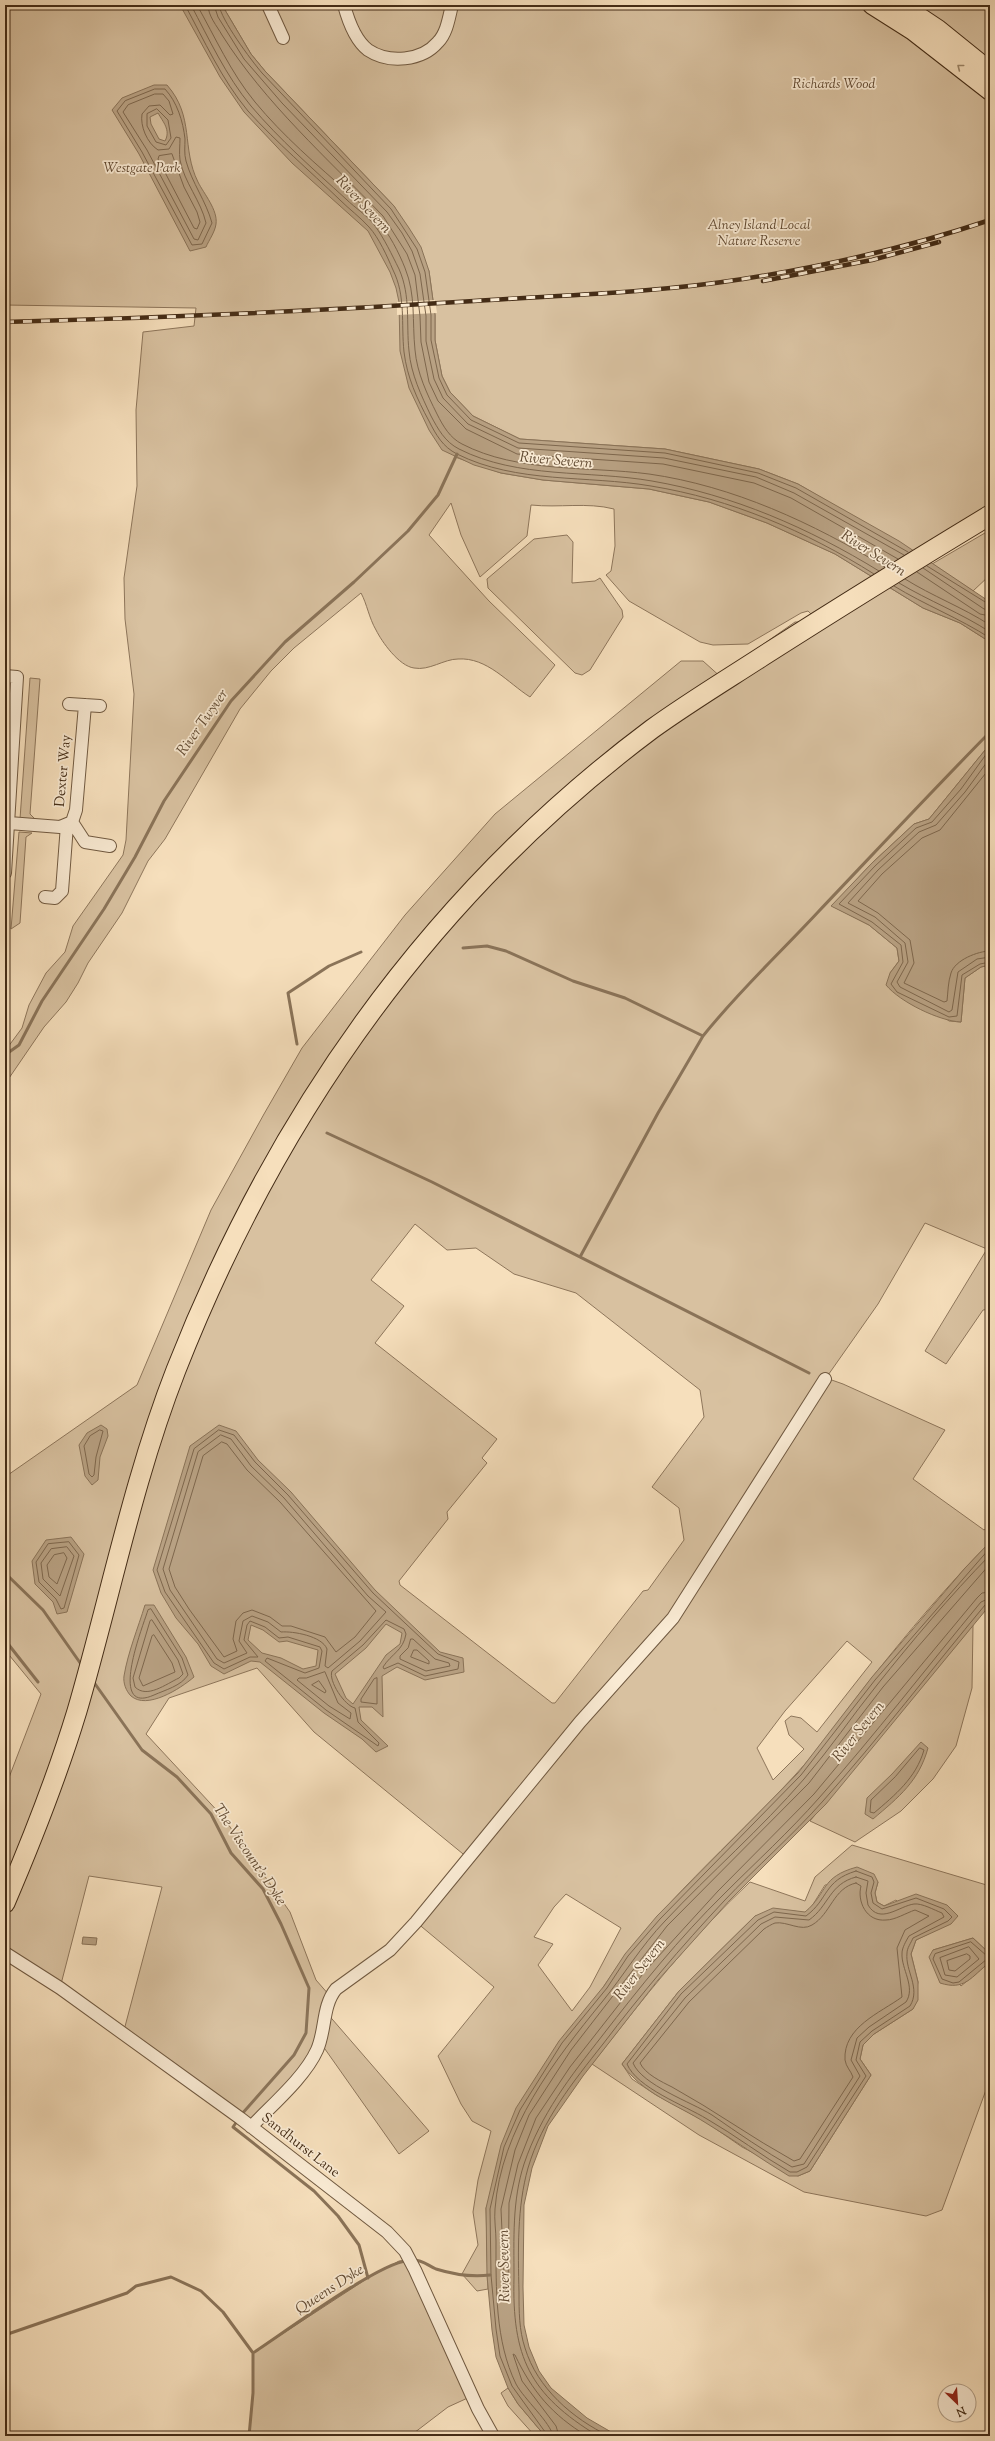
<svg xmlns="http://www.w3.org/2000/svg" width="995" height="2441" font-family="'Sorts Mill Goudy',serif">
	<rect width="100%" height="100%" fill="#f6dfbc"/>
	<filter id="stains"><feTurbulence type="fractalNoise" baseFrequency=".005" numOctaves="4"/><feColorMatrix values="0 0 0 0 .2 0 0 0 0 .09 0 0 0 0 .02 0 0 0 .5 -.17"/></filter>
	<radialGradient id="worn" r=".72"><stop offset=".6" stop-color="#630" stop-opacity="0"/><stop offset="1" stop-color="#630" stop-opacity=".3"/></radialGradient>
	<path fill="#d8c1a0" stroke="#8e765b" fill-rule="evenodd" d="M5 5H202L390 233 455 457 501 473 543 480 649 489 709 502 767 523 835 554 923 608 960 623 990 642V744L929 819 914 824 872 863 832 906 869 925 897 948 899 961 890 973 949 1021 961 1022 965 978 981 967 990 965V1309L983 1310 946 1364 925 1351 987 1249 925 1223 878 1304 826 1378 843 1384 945 1430 913 1479 984 1530 990 1525V1542C948 1585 908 1632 871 1679 846 1710 823 1745 796 1774 732 1844 656 1906 604 1986L486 2208 488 2289 477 2291 462 2274 478 2245 473 2212 478 2180 491 2131 472 2121 461 2104 438 2056 494 1987 416 1922 468 1858 314 1732 257 1668 169 1698 146 1734 223 1817 290 1912 316 1980 330 1996 326 2012 429 2131 399 2154 320 2042 317 2050 251 2127 123 2034 162 1887 89 1876 60 1988 5 1953V1788L41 1694 5 1650V1477L137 1385 211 1210 264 1114 302 1048 405 915 495 814 681 661H703L723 679 755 650 795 622H799L812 615 808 611 801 613 748 644 713 645 700 642 629 601 606 575 611 571 615 546 614 509C587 502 559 508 531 505L527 536 480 577 461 535 451 503 429 535 489 601 555 665 530 697C508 683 487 657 458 659 444 659 429 671 414 668 399 666 382 642 376 630 369 618 367 604 361 593L294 648 271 671 240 709 165 839 148 861 122 913 88 963 78 983 66 1002 44 1027 5 1084V1051L22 1028 29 1005 46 973 65 952 73 926 123 855 126 840 134 694 125 619 124 578 137 486 136 410 143 332 194 326 196 308 5 305ZM415 1224 447 1250 476 1248 514 1274 576 1293 700 1390 704 1417 652 1487 679 1508 684 1540 648 1590 643 1591 555 1703H552L400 1585 399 1581 448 1519 447 1512 487 1463 482 1458 497 1439 375 1343 404 1306 371 1280ZM847 1641 872 1662 817 1732 801 1718 791 1716 785 1721 789 1735 804 1749 773 1780 757 1748 785 1711ZM566 1894 621 1928 590 1987 572 2011 538 1965 553 1944 534 1937 554 1907Z
		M222 5H990V506L916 553 798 484 759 469 665 449 520 439 473 416 450 392 442 376 435 340V315L429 271 394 206 265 71 251 54Z
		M990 530V575L973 591 932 564Z
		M567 535 573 542 572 583 595 581 600 578 622 610 623 617 590 670 582 675 575 673 488 588 487 579 534 539Z
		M30 678 40 679 30 814 36 820 20 819Z
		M19 832 32 833 26 837 20 923 11 929Z
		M973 1625 972 1688 956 1746 933 1779 901 1811 855 1842 810 1821Z
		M852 1845 990 1886V1954L973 1938 933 1950 961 1986 990 1962V2079L942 2210 926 2216 804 2192 699 2135 592 2064C642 2000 691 1937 750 1882L805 1901 815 1877ZM878 1882 875 1893 877 1902 884 1906 896 1900 930 1933 916 1940 911 1954 918 1982 913 2009 874 2034 863 2045 860 2059 871 2075 810 2171 798 2176 742 2147 706 2122 656 2095 632 2079 622 2064 679 1991 755 1916 794 1911 805 1913 812 1906 825 1885Z
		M410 2260 472 2396 448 2407 410 2436H249L253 2393V2353L368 2278 399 2261Z
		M508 2388 518 2404 545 2436H535L508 2406 501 2393Z"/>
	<path fill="#b9a284" stroke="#8a7358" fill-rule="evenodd" d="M180 5H222L251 54 265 71 394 206 409 228 421 247 429 271 435 315V340L442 376 450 392 473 416 520 439 665 449 759 469 798 484 899 541 990 602V642L960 623 923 608 835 554 767 523 709 502 649 489 543 480 501 473 474 465 442 450 429 430 409 388 400 351 399 302 396 288 390 272 368 231 292 163 244 112 220 77Z
		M154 85H167C195 117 181 148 198 182 204 194 218 210 216 224 215 232 209 240 206 247L190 251 139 154 112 110 122 98ZM158 113C163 122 171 130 165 141L159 139 151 124 150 117Z
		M990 744V965L981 967 965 978 961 1022C939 1021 900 1002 886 985L890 973 899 961 897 948 869 925 831 906 872 863 914 824 929 819Z
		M101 1425 107 1429 108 1436 100 1457 98 1480 92 1485 85 1476 79 1445 87 1433Z
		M219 1425 236 1431 258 1460 291 1492 375 1590 440 1652 463 1658 464 1672 425 1680 397 1667 382 1676 383 1717 372 1707H359L361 1720 388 1746 376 1752 362 1739 324 1713 260 1662 251 1661 224 1674 211 1666 198 1644 176 1618 161 1593 153 1570 190 1446ZM386 1624 402 1633 400 1644 386 1655 353 1704 346 1698 335 1674 366 1648ZM251 1625 263 1630 279 1642 287 1641 318 1650 316 1666 303 1669 281 1658 262 1653 248 1640Z
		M71 1537 84 1554 67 1612 57 1614 53 1602 35 1584 32 1561 46 1540Z
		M990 1542V1605L826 1804 729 1901 658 1980 583 2076 548 2126 532 2168 524 2205 523 2287 524 2325 529 2347 539 2371 551 2388 587 2418 618 2436H545L518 2404 508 2388 496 2357 492 2330 487 2276 486 2208 501 2145 516 2108 559 2041 604 1986 625 1954 657 1916 798 1773 872 1677 965 1568Z
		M145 1605H154L186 1657 194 1677C180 1689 147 1710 131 1696 126 1691 123 1683 124 1676 128 1652 138 1628 145 1605Z
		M921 1742 928 1748C919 1781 899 1797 873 1819L865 1814 867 1798 892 1774Z
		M857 1867 874 1874 878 1882 875 1893 877 1902 884 1906 916 1894 947 1905 958 1916 951 1924 916 1940 911 1954 918 1982V2000L913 2009 874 2034 863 2045 860 2059 871 2075 810 2171 798 2176H789C761 2159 734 2140 706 2123 676 2104 643 2094 622 2064L679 1991 755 1916 773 1908 805 1912C828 1893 820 1877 857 1867Z
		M83 1937 97 1938 96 1945 82 1944Z
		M973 1938 990 1954V1962C971 1977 965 1991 940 1983L929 1957 933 1950Z"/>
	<path fill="#f6dfbc" d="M435 300 437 313 397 315V302Z"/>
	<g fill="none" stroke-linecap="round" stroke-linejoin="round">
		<path stroke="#7e674d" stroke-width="1" d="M185 5C204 40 222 80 248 111 277 143 309 170 340 200 349 209 360 217 369 227 379 238 387 256 393 270 406 296 401 324 404 352 407 377 417 399 429 421 436 435 443 447 457 454 517 484 587 475 651 486 731 499 806 531 874 574
			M191 5C209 39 226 76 251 106 280 140 313 169 346 199 355 208 367 215 375 226 384 238 392 255 399 269 411 296 406 323 409 351 411 374 421 395 431 416 438 429 445 442 459 449 518 479 589 470 652 481 733 495 809 528 879 571
			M197 5C215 37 231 73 255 102 283 136 317 165 350 194 359 203 370 211 378 221 389 233 399 253 405 268 416 295 412 321 415 350 417 373 427 394 437 414 443 426 450 438 462 444 518 473 588 466 649 474 733 486 813 523 885 567
			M208 5C208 16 217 26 222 35 265 103 327 158 383 216L407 254 415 275 420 316 421 342 429 382 438 401 466 429 517 454 663 464 754 483 791 498 898 559
			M214 5 218 17 244 59 282 103 387 212 402 233 412 251 420 274 426 316V341L434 379 443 398 468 424 518 448 664 458 756 477 794 493 904 555
			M219 5C221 20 251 60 262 73L391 209 417 249 425 272 431 315V340L439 378 447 395 471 420 519 443 665 453 758 473 796 488 908 552
			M155 89H165C177 102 183 121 185 139 185 146 184 154 186 161 192 183 206 201 212 223L202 244 192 245 142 152 117 111 125 101Z
			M155 94H163L169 101 173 114 170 115 160 105 149 106 142 114C140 126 147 143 158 150L169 149 176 137 180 138C180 145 179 153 180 160 184 182 201 201 206 223L198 240 194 239 147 150 123 112 128 105Z
			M157 109 168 120 171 138 166 145 156 142 147 126V114Z
			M172 154 184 187 197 212 200 222 197 229 194 228 158 159 159 156Z
			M927 566 990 605
			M923 568 984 609 990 610
			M917 572 980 614 990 616
			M905 579C932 596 962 607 990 625
			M899 583C929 601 961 613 990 632
			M894 586C925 605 959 618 990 638
			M990 749 961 789 932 822 916 828 875 866 839 904 872 922 901 945 903 962 891 984 897 992 949 1017 957 1016 962 975 980 964 990 962
			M990 758 965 792 936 825 919 832 878 870 848 903 875 917 905 943 908 962 897 982 900 987 949 1012 952 1010 958 972 977 959 990 957
			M990 768 940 830 922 838 882 874 858 901 878 913 910 940 914 963 904 983 944 1002 947 1001C948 992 948 982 951 973 955 960 978 951 990 951
			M100 1430 103 1431 96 1457 94 1475 92 1477 89 1474 84 1446 90 1436Z
			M219 1430 234 1435 255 1462 288 1495 373 1593 438 1654 459 1662 458 1669 425 1676 398 1663 384 1669 383 1667C392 1653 403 1651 406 1634L404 1629 386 1620 363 1645 332 1671C328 1681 345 1706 355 1708L358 1722 379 1743 378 1746 326 1710 265 1661 267 1658 305 1673 319 1668 322 1651 320 1647 288 1637 279 1638 265 1627 250 1621 247 1625 244 1640 258 1657H250L224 1669 214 1663 165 1592 157 1570 194 1449Z
			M221 1435 231 1439 251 1466 284 1498 368 1596 386 1612 360 1641 328 1668 325 1666 327 1649C322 1636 293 1631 281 1632L268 1622 252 1616 243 1621 239 1641 247 1653 224 1663 217 1659 170 1590 163 1569 198 1452Z
			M222 1442 227 1444 247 1470 280 1502 376 1611 355 1637 336 1652 325 1637 291 1626H282L270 1617 252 1610 243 1613 236 1621 233 1639 237 1651 224 1657 189 1609 175 1587 169 1569 203 1456Z
			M69 1542 79 1555 64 1608 61 1609 56 1599 39 1582 36 1562 48 1544Z
			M67 1547 74 1556 60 1596 43 1579 41 1563 51 1549Z
			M64 1553 67 1558 57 1584 49 1577 47 1565 54 1555Z
			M990 1564 883 1687 809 1783 667 1926 571 2050 529 2115 515 2150 501 2209 505 2298 508 2297 509 2203 518 2164 536 2118 570 2067 646 1970 718 1891 814 1794 977 1598 982 1593 990 1592
			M151 1609 182 1658 188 1675C181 1686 165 1690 154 1695 107 1716 143 1626 148 1610Z
			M152 1620 178 1660 183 1674 179 1678C166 1684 147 1699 135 1687L133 1678 150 1621Z
			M154 1635 172 1663 175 1672 143 1686 139 1678 152 1636Z
			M411 1639H413L435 1659 449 1663 450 1666 426 1671 400 1659V1656L408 1648Z
			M414 1650H417L429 1661V1664L411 1657Z
			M325 1672 338 1703 351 1713 350 1719 329 1706 297 1680 299 1678H306Z
			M377 1678V1704L361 1702V1699L374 1679Z
			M319 1681 326 1691 325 1693 312 1685Z
			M920 1748 924 1750C916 1778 895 1795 874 1813L870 1812 871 1800 895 1777Z
			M856 1871 872 1877 874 1882 871 1893 873 1903 882 1909 916 1898 944 1909 952 1917 948 1921 913 1938C911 1943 907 1948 907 1953 905 1971 921 1988 910 2006L872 2031 860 2042 856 2060 866 2076 807 2167 797 2172H790C762 2156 735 2135 707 2119 684 2105 637 2088 627 2064L681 1994 758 1920 774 1912 806 1916C829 1899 823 1881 856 1871Z
			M856 1877 868 1881 866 1893 868 1905C880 1925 899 1906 914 1904 922 1903 934 1910 942 1913L944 1917 909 1936C906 1941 902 1948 902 1953 901 1969 916 1987 906 2002L869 2027 857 2038 851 2060 860 2076 804 2164 792 2167C764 2151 738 2133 712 2115 691 2102 642 2085 633 2063L685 1998 761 1924 775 1917 809 1920C829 1906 829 1884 856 1877Z
			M856 1883 861 1886C857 1901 866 1922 886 1920 895 1920 906 1913 915 1910L929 1916 905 1930 897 1948 902 1997C880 2013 843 2027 845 2060 846 2067 851 2071 853 2077L800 2159 794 2161C752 2138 714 2110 672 2087 662 2082 645 2074 640 2063L689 2002 764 1929C767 1927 772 1924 775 1923 787 1921 801 1932 812 1925 831 1914 833 1888 856 1883Z
			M971 1942 987 1956V1959L959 1982 953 1983 942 1979 933 1959 935 1954Z
			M969 1947 979 1959 957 1977 945 1975 940 1958Z
			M967 1954 970 1956V1959L955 1971 949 1970 947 1961Z
			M548 2436 512 2386 500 2356 496 2329 491 2275 490 2209 504 2147 520 2110 562 2043 607 1988 628 1956 660 1919 801 1775 875 1680 990 1548
			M553 2436C551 2423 524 2399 516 2384 495 2341 496 2288 496 2241 496 2231 494 2219 495 2209 501 2129 554 2061 602 2002 624 1975 641 1946 665 1921 710 1873 761 1829 804 1779 830 1749 852 1716 877 1685 912 1641 950 1596 990 1555
			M559 2436 556 2426 522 2381 513 2354 515 2355C532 2391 552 2415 587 2436
			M598 2436C529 2394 512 2357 514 2277 514 2239 512 2201 524 2164 541 2114 570 2077 602 2036 640 1987 679 1938 724 1894 756 1862 789 1832 819 1798 875 1735 927 1667 981 1602L990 1598
			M609 2436C573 2419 537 2388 525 2348 519 2330 519 2311 519 2292 518 2251 517 2207 528 2168 542 2120 573 2082 603 2044 641 1994 681 1947 724 1901 756 1867 792 1836 823 1801 879 1738 931 1670 985 1605L990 1603"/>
		<path stroke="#8a7358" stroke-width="3" d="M463 948 487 946 506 951 573 981 625 998 703 1036C739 991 780 953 819 911 876 851 932 791 990 732
			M297 1044 288 993 329 966 361 952
			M5 1055 19 1045 42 1001 104 909 135 857 164 801 231 701 285 642 354 582 408 531 438 495 457 454
			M327 1133 432 1182 809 1373
			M580 1257 658 1113 703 1036
			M5 1573 43 1610 83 1667
			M5 1640 38 1682
			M93 1681 142 1750 177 1777 211 1814 231 1853 263 1889 281 1924 309 1988 306 2033 294 2055 241 2115
			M238 2120 233 2127 314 2191 338 2216 359 2245 368 2278
			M413 2260C423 2260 427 2265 436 2269 452 2274 473 2277 490 2275
			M5 2335 127 2293 136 2286 171 2277 201 2291 223 2312 253 2353
			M249 2436 253 2393V2353C282 2334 380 2262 407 2261"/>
		<defs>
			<path id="minor" d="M268 5 283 38
				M344 5C348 20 355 40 368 50 389 64 422 61 438 42 447 33 449 17 452 5
				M5 676 17 677 5 873
				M69 704 100 706
				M72 822 85 842 110 846
				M9 823 60 827 72 822 76 810 85 705
				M45 897 55 898 62 891 67 825
				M5 1953 60 1988 240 2118 387 2232 405 2251 415 2270 478 2409 493 2436
				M251 2127C272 2105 305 2077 317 2050 326 2030 322 2006 336 1989L390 1950 416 1922 580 1722 673 1618 825 1379"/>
			<path id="primary" d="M872 5 913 31 990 91
				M902 5 938 29 990 71"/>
			<path id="trunk" d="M5 1903C32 1840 57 1777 77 1711 110 1598 133 1480 176 1370 277 1113 430 895 652 729 688 703 726 680 763 656 838 608 914 561 990 515"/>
		</defs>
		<use href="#minor" stroke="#705940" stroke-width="14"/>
		<use href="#primary" stroke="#442c16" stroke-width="20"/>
		<use href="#trunk" stroke="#442c16" stroke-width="21"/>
		<use href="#minor" stroke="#f9ead3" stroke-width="12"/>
		<use href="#primary" stroke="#f6dfbc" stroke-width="18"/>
		<use href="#trunk" stroke="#f6dfbc" stroke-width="19"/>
		<defs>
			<path id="rail" d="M763 281 872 260 939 242
				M5 322C161 318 318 311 474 301 563 295 654 293 743 279 826 266 910 247 990 220"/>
		</defs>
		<use href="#rail" stroke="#442c16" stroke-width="4.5"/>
		<use href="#rail" stroke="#f9ead3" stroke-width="3" stroke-dasharray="9" stroke-linecap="butt"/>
	</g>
	<defs><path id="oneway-chevron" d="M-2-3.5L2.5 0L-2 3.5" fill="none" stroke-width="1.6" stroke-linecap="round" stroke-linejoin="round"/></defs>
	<use stroke="#9d8669" href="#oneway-chevron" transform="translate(960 67) rotate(-142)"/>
	<g text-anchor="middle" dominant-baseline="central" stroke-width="3.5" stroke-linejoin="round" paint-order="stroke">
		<g font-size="14" font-style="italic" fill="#624a32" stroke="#f9ead3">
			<text x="834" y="85">Richards Wood</text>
			<text x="142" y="169">Westgate Park</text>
			<text x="759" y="226">Alney Island Local<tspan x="759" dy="16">Nature Reserve</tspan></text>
		</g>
		<g font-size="14" fill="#442c16" stroke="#f9ead3">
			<text transform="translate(64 771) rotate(-85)">Dexter Way</text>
			<text transform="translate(300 2146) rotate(38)">Sandhurst Lane</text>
		</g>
		<g font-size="15" font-style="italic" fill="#614a32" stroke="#f9ead3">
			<text transform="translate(363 205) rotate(47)">River Severn</text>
			<text transform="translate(556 461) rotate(5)">River Severn</text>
			<text transform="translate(873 554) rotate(32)">River Severn</text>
			<text transform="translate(203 723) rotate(-55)">River Twyver</text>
			<text transform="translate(859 1732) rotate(-51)">River Severn</text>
			<text transform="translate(249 1855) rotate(56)">The Viscount's Dyke</text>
			<text transform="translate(640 1970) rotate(-52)">River Severn</text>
			<text transform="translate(505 2266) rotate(-91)">River Severn</text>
			<text transform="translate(330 2290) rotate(-33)">Queens Dyke</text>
		</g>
	</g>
	<rect width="995" height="2441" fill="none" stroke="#f6dfbc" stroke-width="20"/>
	<rect x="6" y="6" width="983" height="2429" fill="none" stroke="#442c16" stroke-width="2"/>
	<rect x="10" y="10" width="975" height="2421" fill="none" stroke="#442c16"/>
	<g transform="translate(957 2403) rotate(155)"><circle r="19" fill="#f9ead3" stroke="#b19e87"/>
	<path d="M0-3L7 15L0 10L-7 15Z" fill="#8f2418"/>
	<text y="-6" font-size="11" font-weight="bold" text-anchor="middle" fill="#442c16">N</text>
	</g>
	<rect width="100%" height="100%" filter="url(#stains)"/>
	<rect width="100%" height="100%" fill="url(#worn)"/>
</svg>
